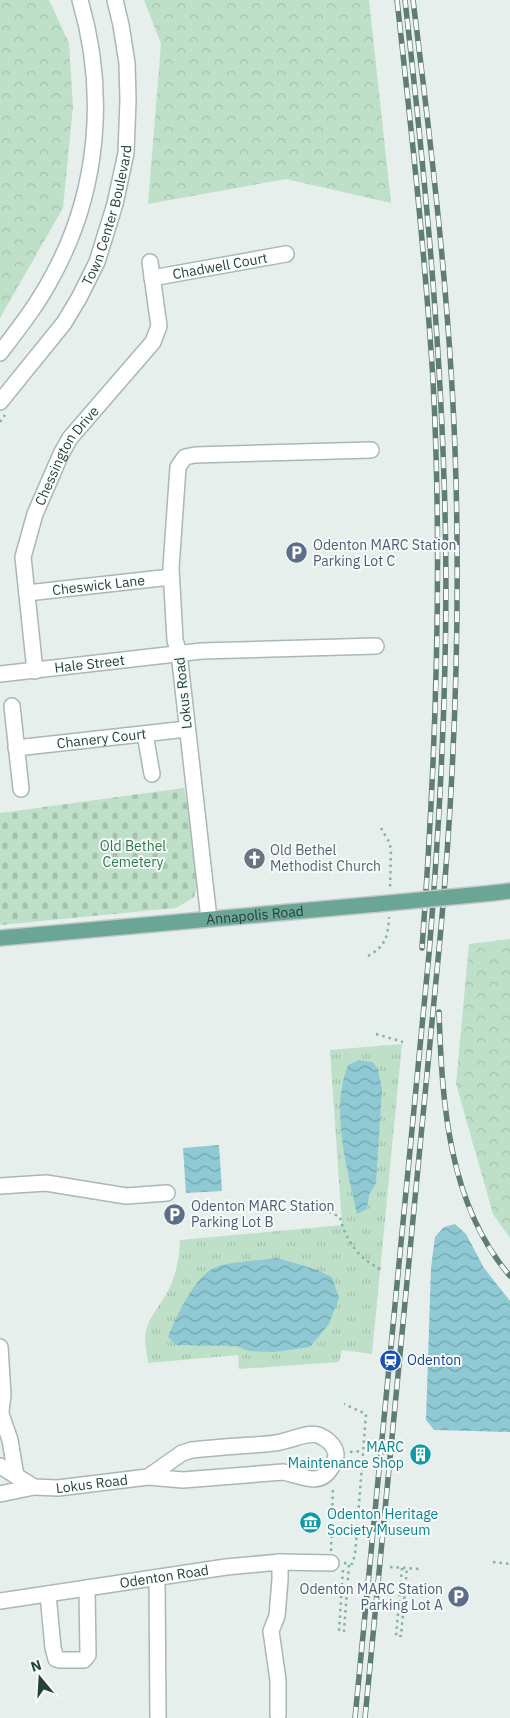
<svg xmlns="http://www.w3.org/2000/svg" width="510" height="1718" font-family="'IBM Plex Sans',sans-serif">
	<defs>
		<pattern id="forest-crowns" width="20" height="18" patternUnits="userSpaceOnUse" patternTransform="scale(1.25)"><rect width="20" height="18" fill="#bfe0c8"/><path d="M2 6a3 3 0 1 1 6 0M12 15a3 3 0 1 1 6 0" fill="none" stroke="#a4c1ad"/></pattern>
		<pattern id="cemetery-stones" width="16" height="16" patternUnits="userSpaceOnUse" patternTransform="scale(1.25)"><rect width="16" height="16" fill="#bfe0c8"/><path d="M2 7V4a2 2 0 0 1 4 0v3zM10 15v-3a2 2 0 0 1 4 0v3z" fill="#a4c1ad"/></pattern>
		<pattern id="park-tufts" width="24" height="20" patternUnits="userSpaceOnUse" patternTransform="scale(1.25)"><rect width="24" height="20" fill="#bfe0c8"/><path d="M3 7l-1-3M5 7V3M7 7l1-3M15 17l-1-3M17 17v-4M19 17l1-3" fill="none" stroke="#a4c1ad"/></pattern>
		<pattern id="water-waves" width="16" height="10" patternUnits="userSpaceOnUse" patternTransform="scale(1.25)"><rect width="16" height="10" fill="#8ec9d4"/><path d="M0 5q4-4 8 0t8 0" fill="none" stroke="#74a5ad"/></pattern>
	</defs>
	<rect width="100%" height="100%" fill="#e6efeb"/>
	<path fill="url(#forest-crowns)" d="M0 0H49L69 43 73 106 63 208 0 318Z
		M144 0H369L391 203 286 179 148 204 161 44Z
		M510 939V1238L493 1214 456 1084 469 944Z"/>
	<path fill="url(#cemetery-stones)" d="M184 788 200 877 194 897 176 908 0 925V813Z"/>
	<path fill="url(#park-tufts)" d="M402 1044 372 1354 342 1350 339 1362 239 1369 238 1355 148 1363C147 1355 145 1344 145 1336 147 1319 159 1307 167 1293 176 1276 179 1260 180 1240L342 1225 330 1050Z"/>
	<path fill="url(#water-waves)" d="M359 1060 373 1062 378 1070 382 1089 376 1183 369 1195 367 1209 357 1214C347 1168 330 1110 348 1065Z
		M219 1145 222 1191 186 1193 183 1148Z
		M455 1224 466 1234 484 1268 510 1301V1432L434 1430 426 1420 431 1268 435 1237 444 1227Z
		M277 1258 315 1269 332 1277 339 1298 329 1324 310 1347 274 1352 249 1351 236 1346 176 1345 168 1337C176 1317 193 1280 212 1269 222 1262 263 1260 277 1258Z"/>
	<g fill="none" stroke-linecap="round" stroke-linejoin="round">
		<defs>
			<g id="minor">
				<path id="s1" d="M152 278 286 254"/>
				<path d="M0 353C19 328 38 304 52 277 99 192 107 92 80 0"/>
				<path id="s2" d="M0 402 64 323 79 298 97 262 115 204 126 153 128 100 127 63 121 25 115 0"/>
				<path id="s3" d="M27 593 171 577"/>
				<path id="s4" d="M35 671 23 557 35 514 61 454 70 438 153 342 159 326 150 262"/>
				<path id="s5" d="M0 674 202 651 376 646"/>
				<path d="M12 706 21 789"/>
				<path d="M145 734 152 774"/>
				<path id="s6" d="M16 748 187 729"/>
				<path d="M209 919 179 653 175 640 171 568 178 467 185 457 195 455 371 450"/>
				<path d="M0 1186 46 1183 126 1196 167 1193"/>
				<path d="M0 1347 3 1395 0 1419"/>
				<path d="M1 1414 10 1440 16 1476"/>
				<path id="s7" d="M0 1466 34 1487 58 1488 148 1477 183 1480 283 1472C300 1475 319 1488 331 1468 334 1464 336 1459 336 1454 335 1445 326 1438 318 1435 307 1432 295 1439 284 1441 275 1444 264 1444 254 1445 233 1446 212 1448 192 1450L182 1453 148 1477"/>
				<path d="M0 1494 34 1487"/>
				<path d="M157 1578 158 1718"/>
				<path d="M48 1594 53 1648 56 1659 59 1660H84L88 1655 87 1588"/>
				<path id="s8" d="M0 1601 226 1567 280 1562 331 1563"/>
				<path d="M278 1715V1680L271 1631 277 1616 280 1580V1562"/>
			</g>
			<g id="major">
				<path d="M493 893 510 891"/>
				<path id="s9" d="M0 938 378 904"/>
			</g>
		</defs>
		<use href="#minor" stroke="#a8b8b2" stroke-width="18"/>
		<use href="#major" stroke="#c2cac8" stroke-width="18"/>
		<path stroke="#86b3a5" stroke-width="2.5" stroke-dasharray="2.5 4" stroke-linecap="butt" d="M0 422 5 415
			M381 828 389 842 391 849 390 889
			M368 956C386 946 388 936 389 917
			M376 1034 403 1042
			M323 1209 340 1217C345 1239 359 1260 381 1269
			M350 1452 363 1451
			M331 1551 333 1486
			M493 1562 510 1564
			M344 1563 352 1564 355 1555 366 1414 344 1404
			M390 1567 420 1569
			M402 1568 396 1636H401L407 1568
			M343 1570 339 1631H344L349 1564"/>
		<use href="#minor" stroke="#fff" stroke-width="15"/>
		<use href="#major" stroke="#6aa596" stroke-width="15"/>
		<defs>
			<path id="rail" d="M397 0C411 127 425 253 433 380 443 569 436 759 422 948
				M439 1012C442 1102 448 1204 510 1276
				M355 1718 429 954C442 796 450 637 444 479 439 318 423 159 405 0
				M365 1718 440 939C454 787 460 634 456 481 452 320 433 160 413 0"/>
		</defs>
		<use href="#rail" stroke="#5f7d75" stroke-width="5.5"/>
		<use href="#rail" stroke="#f7fbf9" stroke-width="4" stroke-dasharray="11" stroke-linecap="butt"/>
		<defs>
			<path id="major-bridge" d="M378 904 493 893"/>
		</defs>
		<use href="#major-bridge" stroke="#c2cac8" stroke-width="18" stroke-linecap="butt"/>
		<use href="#major-bridge" stroke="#6aa596" stroke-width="15"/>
	</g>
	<defs>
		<symbol id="parking-disc" viewBox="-11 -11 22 22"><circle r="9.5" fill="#5c6f8a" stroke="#f7fbf9"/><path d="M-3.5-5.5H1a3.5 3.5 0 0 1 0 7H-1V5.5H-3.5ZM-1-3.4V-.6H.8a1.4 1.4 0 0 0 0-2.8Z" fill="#fff"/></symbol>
		<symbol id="church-disc" viewBox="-11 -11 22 22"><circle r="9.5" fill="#6b7280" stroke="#f7fbf9"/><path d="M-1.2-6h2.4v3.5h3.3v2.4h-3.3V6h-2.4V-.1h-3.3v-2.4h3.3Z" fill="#fff"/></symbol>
		<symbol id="station-disc" viewBox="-11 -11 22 22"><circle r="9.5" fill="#1a4fb4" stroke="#f7fbf9"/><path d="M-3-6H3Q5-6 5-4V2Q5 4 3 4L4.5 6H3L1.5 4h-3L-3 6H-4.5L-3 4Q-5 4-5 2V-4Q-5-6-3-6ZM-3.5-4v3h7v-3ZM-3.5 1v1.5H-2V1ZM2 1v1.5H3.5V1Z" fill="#fff"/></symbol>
		<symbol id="building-disc" viewBox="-11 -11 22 22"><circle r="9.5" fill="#0f9aa8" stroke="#f7fbf9"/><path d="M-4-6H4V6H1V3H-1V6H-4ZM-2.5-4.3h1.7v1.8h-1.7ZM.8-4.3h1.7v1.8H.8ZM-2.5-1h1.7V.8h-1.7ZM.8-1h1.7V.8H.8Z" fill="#fff"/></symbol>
		<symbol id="museum-disc" viewBox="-11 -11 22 22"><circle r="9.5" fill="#0f9aa8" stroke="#f7fbf9"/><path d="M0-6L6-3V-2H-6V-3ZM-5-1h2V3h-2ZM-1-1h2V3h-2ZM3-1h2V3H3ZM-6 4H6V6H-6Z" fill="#fff"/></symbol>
	</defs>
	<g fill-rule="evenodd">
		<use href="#parking-disc" x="284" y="540" width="25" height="25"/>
		<use href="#church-disc" x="242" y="846" width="25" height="25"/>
		<use href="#parking-disc" x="162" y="1202" width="25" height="25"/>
		<use href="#station-disc" x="378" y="1348" width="25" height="25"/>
		<use href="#building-disc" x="408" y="1442" width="25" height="25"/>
		<use href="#museum-disc" x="298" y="1510" width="25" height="25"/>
		<use href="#parking-disc" x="446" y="1584" width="25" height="25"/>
	</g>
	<g text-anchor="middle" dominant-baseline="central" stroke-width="4" stroke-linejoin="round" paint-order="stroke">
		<g font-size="14" fill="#24423a" stroke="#f7fbf9">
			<text stroke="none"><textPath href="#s2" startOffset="219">Town Center Boulevard</textPath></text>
			<text stroke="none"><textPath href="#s1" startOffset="69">Chadwell Court</textPath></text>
			<text stroke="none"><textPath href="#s4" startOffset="226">Chessington Drive</textPath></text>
			<text stroke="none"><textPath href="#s3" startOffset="72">Cheswick Lane</textPath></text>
			<text stroke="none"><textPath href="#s5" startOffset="90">Hale Street</textPath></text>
			<text transform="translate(183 693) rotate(-96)">Lokus Road</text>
			<text stroke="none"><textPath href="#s6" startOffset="86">Chanery Court</textPath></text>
			<text stroke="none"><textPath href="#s9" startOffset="256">Annapolis Road</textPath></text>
			<text stroke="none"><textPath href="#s7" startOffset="98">Lokus Road</textPath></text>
			<text stroke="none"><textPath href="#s8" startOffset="166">Odenton Road</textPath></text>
		</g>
		<g font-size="14" fill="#4e5e75" stroke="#f7fbf9" text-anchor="start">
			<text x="313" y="545">Odenton MARC Station<tspan x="313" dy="16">Parking Lot C</tspan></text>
			<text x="191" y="1206">Odenton MARC Station<tspan x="191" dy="16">Parking Lot B</tspan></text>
			<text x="443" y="1589" text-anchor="end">Odenton MARC Station<tspan x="443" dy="16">Parking Lot A</tspan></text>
		</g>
		<g font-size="14" fill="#2d7a4b" stroke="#f7fbf9">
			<text x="133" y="846">Old Bethel<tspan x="133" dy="16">Cemetery</tspan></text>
		</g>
		<g font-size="14" fill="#5b616d" stroke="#f7fbf9" text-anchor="start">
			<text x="270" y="850">Old Bethel<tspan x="270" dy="16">Methodist Church</tspan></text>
		</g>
		<g font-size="14" fill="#164399" stroke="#f7fbf9" text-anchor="start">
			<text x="407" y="1360">Odenton</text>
		</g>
		<g font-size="14" fill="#0d838f" stroke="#f7fbf9" text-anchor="end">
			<text x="404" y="1447">MARC<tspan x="404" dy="16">Maintenance Shop</tspan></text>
			<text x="327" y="1514" text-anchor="start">Odenton Heritage<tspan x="327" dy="16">Society Museum</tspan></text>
		</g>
	</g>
	<g transform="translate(40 1678) rotate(342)" stroke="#f7fbf9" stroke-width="4" paint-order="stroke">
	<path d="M0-4L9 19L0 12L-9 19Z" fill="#24423a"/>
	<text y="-8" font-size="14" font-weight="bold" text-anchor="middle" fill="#24423a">N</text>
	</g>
</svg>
